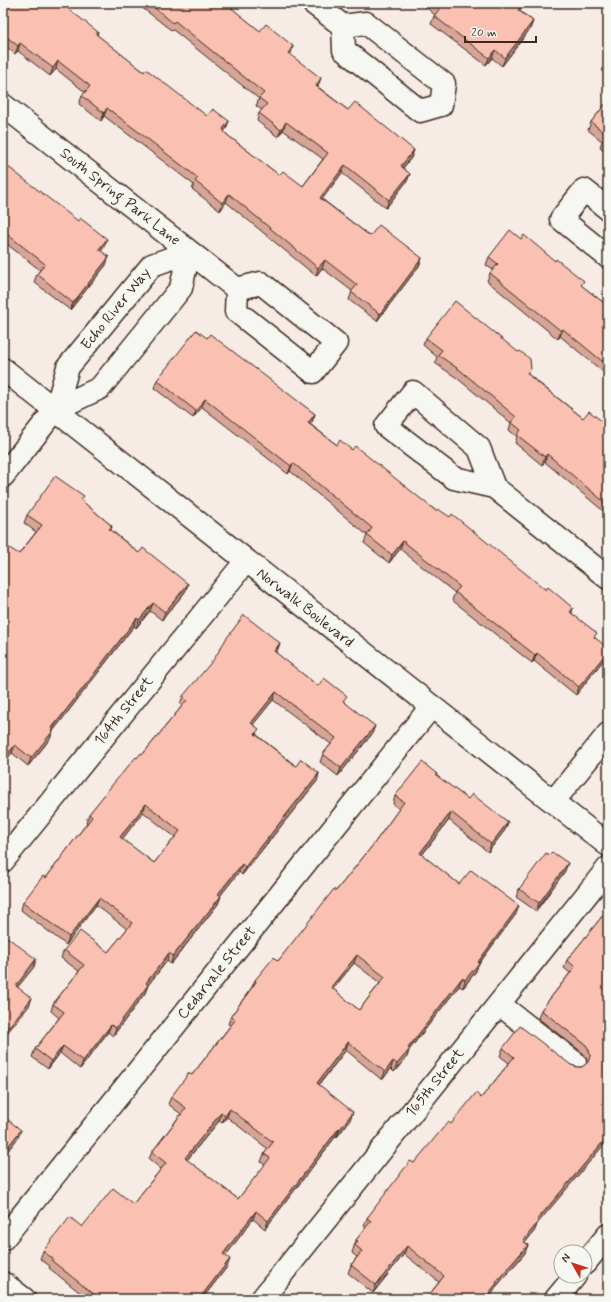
<svg xmlns="http://www.w3.org/2000/svg" width="611" height="1302" font-family="Mynerve,sans-serif">
	<rect width="100%" height="100%" fill="#f7ebe5"/>
	<filter id="ink" filterUnits="userSpaceOnUse"><feTurbulence type="fractalNoise" baseFrequency=".025" numOctaves="2"/><feDisplacementMap in="SourceGraphic" scale="8" xChannelSelector="R" yChannelSelector="G"/><feConvolveMatrix kernelMatrix="1 2 1 2 8 2 1 2 1" color-interpolation-filters="sRGB"/></filter>
	<g filter="url(#ink)">
		<g fill="none" stroke-linecap="round" stroke-linejoin="round">
			<defs>
				<path id="minor" d="M313 3 343 26 366 23 444 84 441 105 420 111 344 50 343 26
					M3 105 237 289
					M608 209 584 190 561 219 608 257
					M261 283 336 343 313 372 236 311 237 289Z
					M3 369 608 845
					M56 409 100 388 181 288 189 252
					M3 476 56 409 68 367 152 265 189 252
					M494 487 479 448 413 392 386 426 454 478 494 487 608 578
					M553 802 608 734
					M3 861 246 561
					M499 1004 575 1063
					M3 1239 431 707
					M585 1263 608 1235
					M3 1283 24 1299
					M262 1299 608 868
					M556 1299 575 1276"/>
			</defs>
			<use href="#minor" stroke="#3b2a1e" stroke-width="25"/>
			<use href="#minor" stroke="#f6f6f2" stroke-width="22"/>
		</g>
		<path fill="#d7a598" stroke="#3b2a1e" fill-rule="evenodd" d="M3 3 98 32 97 35 144 72 207 116 226 129 224 131 226 134 279 175 303 186 323 159 283 130 278 137 257 121 259 113 262 110 256 106 259 99 172 29 171 30 136 3H234L231 8 290 55 318 86V87L348 110 414 150 411 158 403 168 410 174 407 181 386 208 342 173 322 199 370 236 422 258 419 266 377 321 349 300 352 291 322 268 316 276 226 202 220 211 192 189 194 185 137 141 104 116 101 121 79 104 82 96 85 92 56 69 50 76 18 51 15 54 3 44Z
			M421 3H527L520 11 533 21 530 29 502 66 492 58 486 65 431 24 434 16 435 15Z
			M608 101V154L600 147 602 141 588 130 591 122Z
			M3 163 104 247 101 251 106 265 70 310 34 282 37 274 40 270 3 241Z
			M489 257 582 286 608 306V376L560 336 558 339 487 281 490 273 493 270 486 265Z
			M207 338 315 414 312 422 310 424 337 445 352 450 546 590 573 608 572 613 595 638 606 657 576 695 534 661 532 663 452 600 455 593 400 549 389 563 364 543 367 535 290 471 288 474 202 407 193 418 154 388 157 380Z
			M426 338 529 375 583 418 608 426V515L545 462 542 465 515 443 517 437 509 430 511 423 457 378 435 363 437 357 423 345Z
			M82 501 112 526 111 530 139 553 188 584 185 592 162 620 150 611 136 628 134 626 60 722 53 731 50 739 28 766 12 753 19 554 36 532 24 523 27 515Z
			M280 643 277 651 276 653 318 686 345 702 372 734 338 776 320 762 323 754 331 744 273 700 253 724 257 735 296 766 319 773 317 781 242 875 239 872 220 896H221L218 904 171 964 167 961 148 985 145 993 113 1036 108 1032 80 1069 60 1053 48 1069 32 1057 35 1049 59 1018 51 1011 53 1004 79 971 61 958 64 950 108 952 127 929 96 905 66 945 21 910 23 902 46 878 87 823 86 822 89 814 137 758 143 754 182 706 180 704 183 696ZM143 812 175 837 154 863 122 839Z
			M437 774 436 776 468 799 508 822 505 830 488 852 449 820 422 855 459 884 516 914 478 965 476 971 463 988 459 986 409 1050 407 1057 394 1072 391 1069 382 1080 346 1050 319 1085 350 1120 337 1137 336 1136 265 1229 253 1219 225 1256 227 1267 202 1299H88L49 1268 50 1266 40 1259 43 1251 82 1227 133 1204 161 1169 149 1159 152 1152 181 1114 168 1104 171 1097 192 1075 230 1026 228 1024 231 1016 252 987 255 980 278 961 336 891 373 845 399 809 393 804 395 796ZM354 963 380 983 359 1010 333 989ZM227 1117 268 1149 264 1154 261 1162 265 1165 238 1199 187 1160 219 1121 222 1123Z
			M565 871 536 911 516 897 519 889Z
			M608 909V1026L604 1031 607 1102 537 1224 535 1230 525 1243V1253L496 1287 494 1291 488 1299H426L439 1282 404 1254 373 1293 348 1273 351 1265 357 1257 352 1253 356 1240 366 1228 364 1226 367 1218 414 1163 451 1124 481 1098 509 1063 500 1056 503 1048 571 1065 577 1067H582L587 1063 586 1058 583 1053 538 1018 541 1010 570 973 564 968 567 960Z"/>
		<path fill="#af867c" stroke="#3b2a1e" d="M232 3H234L226 14 229 6Z
			M523 3H527L515 17 518 10Z
			M533 21 530 29 502 66 505 58Z
			M20 43 18 51 15 54 18 46Z
			M293 46 291 54 285 61 288 53Z
			M495 50 492 58 486 65 489 58Z
			M58 61 56 69 50 76 53 68Z
			M321 78 318 86 313 93 316 86Z
			M107 108 104 116 101 121 104 113Z
			M229 121 226 129 220 137 223 129Z
			M286 122 283 130 278 137 281 130Z
			M414 150 411 158 398 174 401 166Z
			M345 165 342 173 317 206 320 198Z
			M410 174 407 181 386 208 389 200Z
			M229 194 226 202 220 211 222 203Z
			M107 239 104 247 96 257 99 249Z
			M109 257 106 265 70 310 73 303Z
			M422 258 419 266 377 321 380 314Z
			M325 260 322 268 316 276 318 268Z
			M563 329 560 336 558 339 561 331Z
			M205 399 202 407 193 418 196 411Z
			M315 414 312 422 305 430 308 423Z
			M547 454 545 462 542 465 545 457Z
			M293 463 290 471 288 474 291 466Z
			M403 541 400 549 389 563 392 555Z
			M188 584 185 592 162 620 165 612Z
			M153 603 150 611 136 628 139 620Z
			M137 618 134 626 60 722 53 731 50 739 28 766 31 758 63 714Z
			M280 643 277 651 271 659 274 651Z
			M608 651 606 657 576 695 579 687Z
			M537 653 534 661 532 663 535 655Z
			M276 692 273 700 248 731 251 723Z
			M375 726 372 734 338 776 341 768Z
			M15 745 12 753 3 764V760Z
			M319 773 317 781 242 875 245 867Z
			M146 804 143 812 118 845 120 837Z
			M451 812 449 820 417 861 420 853Z
			M508 822 505 830 488 852 491 844Z
			M568 863 565 871 536 911 539 903Z
			M242 864 239 872 215 902 218 894Z
			M221 896 218 904 171 964 173 956Z
			M99 898 96 905 66 945 69 937Z
			M519 906 516 914 478 965 476 971 463 988 465 980 478 962Z
			M169 953 167 961 148 985 145 993 113 1036 116 1028 146 983Z
			M357 955 354 963 328 995 331 987Z
			M36 959 34 967 13 993 16 986Z
			M462 978 459 986 409 1050 407 1057 394 1072 397 1064 408 1048Z
			M32 998 29 1006 3 1038V1034Z
			M608 1022V1026L600 1037 603 1029Z
			M111 1025 108 1032 80 1069 83 1061Z
			M348 1042 346 1050 314 1091 317 1083Z
			M63 1046 60 1053 48 1069 51 1061Z
			M393 1061 391 1069 382 1080 385 1072Z
			M608 1097V1101L602 1109 605 1101Z
			M230 1109 227 1117 222 1123 225 1116Z
			M353 1112 350 1120 337 1137 340 1129Z
			M221 1113 219 1121 182 1166 185 1158Z
			M339 1128 336 1136 265 1229 268 1221Z
			M21 1130 18 1138 3 1157V1153Z
			M608 1136V1140L537 1224 535 1230 520 1249 523 1241 537 1220Z
			M6 1156 3 1164V1160Z
			M256 1211 253 1219 221 1262 223 1254Z
			M528 1245 525 1253 496 1287 494 1291 488 1299H484L496 1282Z
			M407 1246 404 1254 373 1293 376 1285Z
			M230 1259 227 1267 202 1299H199Z"/>
		<path fill="#fac0b1" stroke="#3b2a1e" fill-rule="evenodd" d="M3 3H61L98 32 96 34 144 72 146 69 207 116 213 109 229 121 223 129 226 134 279 175 283 171 303 186 328 153 286 122 281 130 259 113 267 104 259 98 264 93 175 21 173 23 149 3H232L229 6 260 31 266 24 293 46 288 53 321 78 316 86 348 110 355 102 414 150 401 166 410 174 389 200 345 165 320 198 370 236 379 225 422 258 380 314 351 292 357 285 325 260 318 268 229 194 222 203 195 181 198 178 140 133 107 108 104 113 82 96 90 86 58 61 53 68 20 43 18 46 3 34Z
			M433 3H523L518 10 533 21 505 58 495 50 489 58 434 16 440 8Z
			M608 101V143L603 139 607 135 591 122Z
			M3 163 78 221 80 218 107 239 99 249 109 257 73 303 37 274 45 264 3 231Z
			M510 230 521 239 524 235 555 261 556 259 584 281 581 285 608 306V366L563 329 561 331 490 273 498 264 489 257Z
			M455 301 518 352 520 351 530 359 531 369 527 373 532 378 583 418 589 411 608 426V505L547 454 545 457 517 435 521 430 511 422 516 417 460 370 438 355 442 350 426 338Z
			M196 330 207 338 210 334 315 414 308 423 337 445 340 440 352 450 355 446 436 511 438 509 450 517 452 514 546 590 548 587 573 608 570 612 597 633 594 637 608 648V651L579 687 537 653 535 655 455 592 460 587 403 541 392 555 367 535 372 528 293 463 291 466 205 399 196 411 157 380Z
			M55 476 84 496 81 500 112 526 109 529 139 553 143 548 188 584 165 612 153 603 139 620 137 618 63 714 51 729 53 731 31 758 15 745 3 760V544L19 554 42 525 27 515Z
			M244 615 280 643 274 651 318 686 324 678 347 696 343 701 375 726 341 768 323 754 336 738 276 692 251 723 259 729 255 734 296 766 301 759 319 773 245 867 242 864 218 894 221 896 173 956 169 953 146 983 148 985 116 1028 111 1025 83 1061 63 1046 51 1061 35 1049 64 1012 53 1004 84 965 64 950 80 931 108 952 132 923 99 898 69 937 23 902 43 876 46 878 75 839 92 817 89 814 113 784 136 757 137 758 141 753 143 754 187 700 183 696 214 659 226 639ZM146 804 180 831 154 863 120 837Z
			M422 762 437 774 436 775 468 799 472 794 508 822 491 844 451 812 420 853 459 884 471 870 519 906 478 962 479 963 465 980 462 978 408 1048 410 1049 397 1064 393 1061 385 1072 348 1042 317 1083 353 1112 340 1129 339 1128 268 1221 256 1211 223 1254 230 1259 199 1299H100L52 1261 53 1259 43 1251 70 1217 82 1227 113 1188 133 1204 166 1163 152 1152 186 1108 171 1097 189 1073 192 1075 235 1020 231 1016 256 982 255 980 274 957 278 961 334 889 336 891 373 845 404 802 395 796ZM357 955 385 977 359 1010 331 987ZM230 1109 273 1142 264 1154 270 1158 238 1199 185 1158 221 1113 225 1116Z
			M552 852 568 863 539 903 519 889 546 853 549 855Z
			M608 909V1022L603 1029 608 1033V1097L605 1101 608 1103V1136L537 1220 538 1222 523 1241 528 1245 496 1282 497 1283 484 1299H426L444 1276 407 1246 376 1285 351 1265 362 1251 355 1245 358 1241 356 1240 371 1221 367 1218 410 1161 414 1163 448 1122 451 1124 476 1093 481 1098 514 1057 503 1048 520 1026 571 1065 577 1067H582L588 1062 590 1056 589 1050 586 1045 541 1010 575 967 567 960Z
			M3 934 36 959 16 986 32 998 3 1034Z
			M3 1116 21 1130 3 1153Z
			M3 1154 6 1156 3 1160Z
			M310 1296 313 1299H308Z
			M377 1296 380 1299H375Z"/>
	</g>
	<g text-anchor="middle" dominant-baseline="central" stroke-width="3" stroke-linejoin="round" paint-order="stroke">
		<g font-size="15" fill="#3b2a1e" stroke="#f6f6f2">
			<text transform="translate(120 197) rotate(38)">South Spring Park Lane</text>
			<text transform="translate(116 309) rotate(-51)">Echo River Way</text>
			<text transform="translate(305 608) rotate(38)">Norwalk Boulevard</text>
			<text transform="translate(124 711) rotate(-51)">164th Street</text>
			<text transform="translate(217 973) rotate(-51)">Cedarvale Street</text>
			<text transform="translate(435 1083) rotate(-51)">165th Street</text>
		</g>
	</g>
	<rect width="611" height="1302" fill="none" stroke="#f6f6f2" stroke-width="16"/>
	<rect x="8" y="8" width="595" height="1286" fill="none" stroke="#3b2a1e" stroke-width="1.5" filter="url(#ink)"/>
	<g transform="translate(573 1264) rotate(309)"><circle r="19" fill="#f6f6f2" stroke="#aba49d"/>
	<path d="M0-3L7 15L0 10L-7 15Z" fill="#c8321e"/>
	<text y="-6" font-size="11" font-weight="bold" text-anchor="middle" fill="#3b2a1e">N</text>
	</g>
	<path d="M465 36v6h71v-6" fill="none" stroke="#3b2a1e" stroke-width="2"/>
	<text x="471" y="36" font-size="12" fill="#3b2a1e" stroke="#f6f6f2" stroke-width="3" paint-order="stroke">20 m</text>
</svg>
